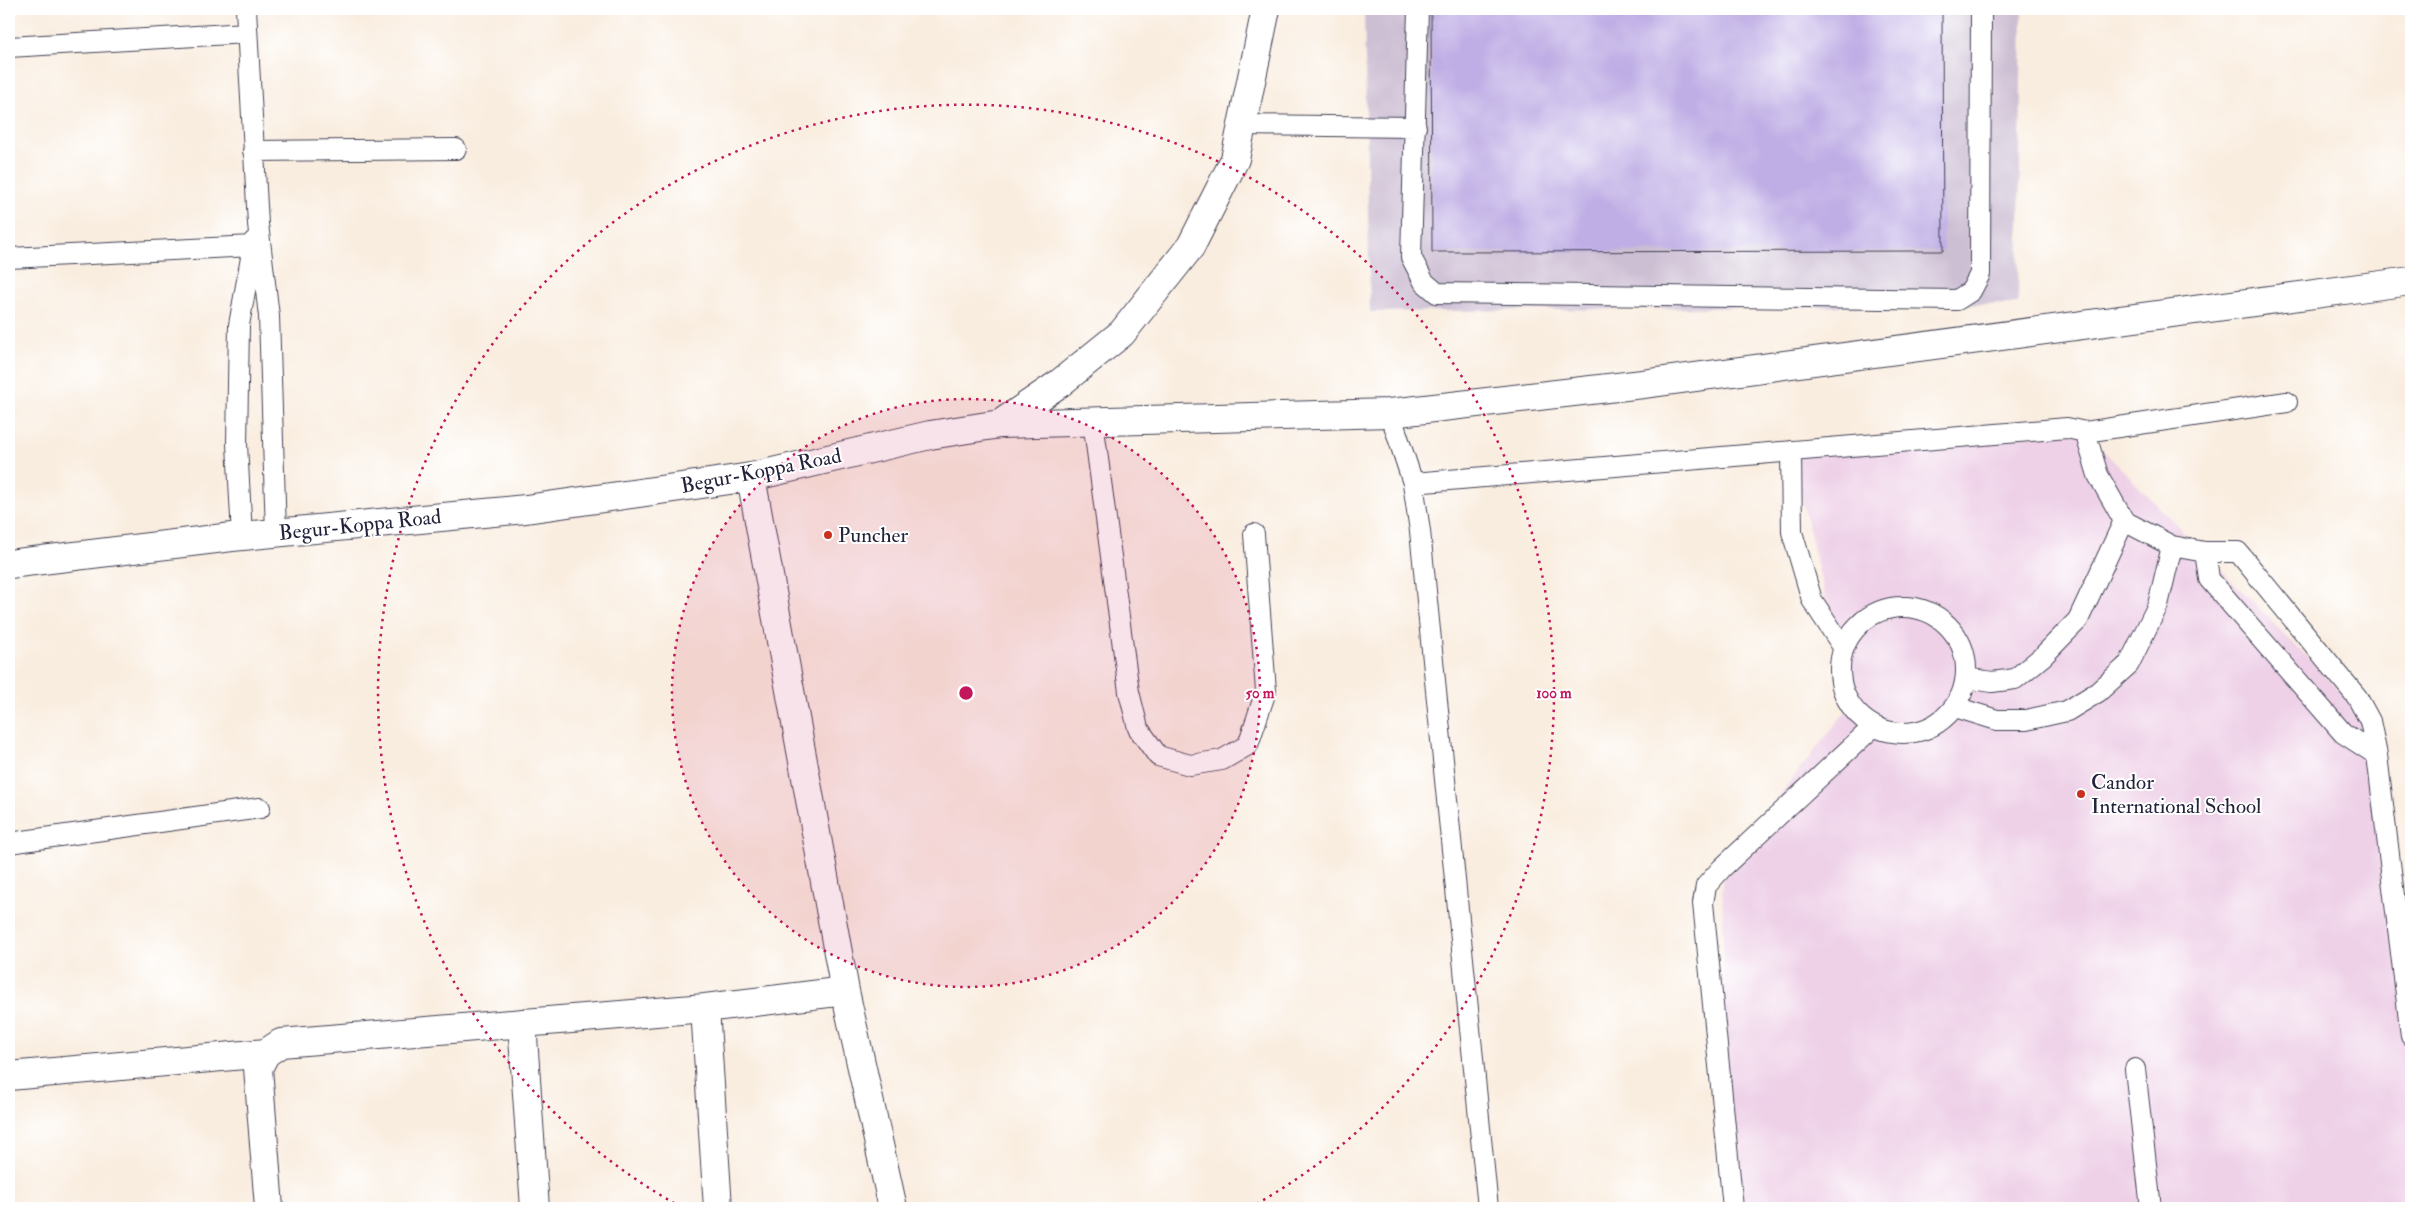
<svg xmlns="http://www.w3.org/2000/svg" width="2420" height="1217" font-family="'IM FELL Double Pica',serif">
	<rect width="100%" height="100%" fill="#fff"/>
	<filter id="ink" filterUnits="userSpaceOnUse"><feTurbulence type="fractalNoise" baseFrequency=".02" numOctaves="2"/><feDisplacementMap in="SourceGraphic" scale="10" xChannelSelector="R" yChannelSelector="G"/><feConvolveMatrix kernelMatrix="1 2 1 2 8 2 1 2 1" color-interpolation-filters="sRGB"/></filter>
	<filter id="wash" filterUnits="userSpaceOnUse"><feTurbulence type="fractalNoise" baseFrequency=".0096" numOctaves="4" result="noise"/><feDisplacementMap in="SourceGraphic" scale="20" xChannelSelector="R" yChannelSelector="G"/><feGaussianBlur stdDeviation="1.12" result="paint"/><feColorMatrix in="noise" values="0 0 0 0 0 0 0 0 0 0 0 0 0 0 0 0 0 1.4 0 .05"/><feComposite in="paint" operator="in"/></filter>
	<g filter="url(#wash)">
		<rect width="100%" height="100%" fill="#f9eddf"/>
		<path fill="#eed0e7" d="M2085 432 2370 721 2411 994V1208H1734L1726 1144 1722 868 1850 706 1791 451Z"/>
		<path fill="#ccbed3" d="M1364 9H2022L2018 304 1370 312Z"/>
		<g id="blocks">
			<path fill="#bfaee5" d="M1431 9H1942L1943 251 1432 252Z"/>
		</g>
	</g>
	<g filter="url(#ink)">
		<use href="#blocks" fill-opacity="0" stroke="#424054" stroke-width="1"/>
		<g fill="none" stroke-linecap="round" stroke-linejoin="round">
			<defs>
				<path id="service" d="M246 9 258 224 269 316 276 533
					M1418 9 1411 257 1424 282 1437 293 1957 300 1971 291 1980 274 1981 9
					M9 47 247 33
					M1242 125 1416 127
					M253 151 456 149
					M9 258 253 246
					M1390 413 1413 483 1420 531 1488 1208
					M1093 421 1129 692 1138 728 1158 756 1190 765 1222 760 1248 745 1266 691 1254 534
					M2085 432 2287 402
					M1791 451 1792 532 1812 600 1843 647
					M1413 483 2067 428 2085 432 2098 475 2124 521 2172 546 2205 552H2238L2357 697 2370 721 2377 755 2411 1036
					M242 536 237 444 239 325 254 241
					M2205 552 2209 579 2343 733 2377 755
					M1840 670a63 63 0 1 1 126 0a63 63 0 1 1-126 0Z
					M1966 678 1992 682 2015 679 2043 656 2078 620 2124 521
					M1955 707 1997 720H2026L2067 711 2098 692 2129 664 2158 605 2172 546
					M9 843 260 808
					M2135 1069 2151 1208
					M1733 1208 1703 903 1706 886 1722 868 1873 727"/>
				<path id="minor" d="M1000 424 1390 413 1643 384 2411 281
					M845 991 893 1208
					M705 1008 718 1208
					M522 1023 535 1208
					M9 1076 266 1053
					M269 1208 258 1068 266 1053 281 1043 705 1008 845 991 751 477"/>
				<path id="secondary" d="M9 564 232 537 526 509 751 477 930 435 1000 424 1060 383 1122 333 1191 246 1235 159 1266 9"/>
			</defs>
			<use href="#service" stroke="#424054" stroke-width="22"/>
			<use href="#minor" stroke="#424054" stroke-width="30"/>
			<use href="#secondary" stroke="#424054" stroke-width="30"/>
			<use href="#service" stroke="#fff" stroke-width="20"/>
			<use href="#minor" stroke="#fff" stroke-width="28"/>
			<use href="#secondary" stroke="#fff" stroke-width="28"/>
		</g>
	</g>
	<circle cx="966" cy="693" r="294" fill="#c2185b" fill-opacity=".12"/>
	<g fill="none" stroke="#c2185b" stroke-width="2.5" stroke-dasharray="2.5 5">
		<circle cx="966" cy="693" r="294"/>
		<path d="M681 1207A588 588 0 1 1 1251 1207"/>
	</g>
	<g fill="#c8321e" stroke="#fff" stroke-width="2">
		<circle cx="828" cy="535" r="5"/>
		<circle cx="2081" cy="794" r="5"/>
	</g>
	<g text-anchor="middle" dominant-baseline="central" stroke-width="4" stroke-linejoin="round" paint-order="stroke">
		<g font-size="21" fill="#22223b" stroke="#fff">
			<text transform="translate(761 471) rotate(-11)">Begur-Koppa Road</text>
			<text transform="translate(360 525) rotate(-6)">Begur-Koppa Road</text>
		</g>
		<g font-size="21" fill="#22223b" stroke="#fff" text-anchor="start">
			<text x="838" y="535">Puncher</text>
			<text x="2091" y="782">Candor<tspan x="2091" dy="24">International School</tspan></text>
		</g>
	</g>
	<circle cx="966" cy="693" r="8" fill="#c2185b" stroke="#fff" stroke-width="2.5"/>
	<g font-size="15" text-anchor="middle" font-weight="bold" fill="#c2185b" stroke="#fff" stroke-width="4" stroke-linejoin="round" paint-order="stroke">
		<text x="1260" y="698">50 m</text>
		<text x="1554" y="698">100 m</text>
	</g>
	<rect width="2420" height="1217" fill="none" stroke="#fff" stroke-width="30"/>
</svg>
